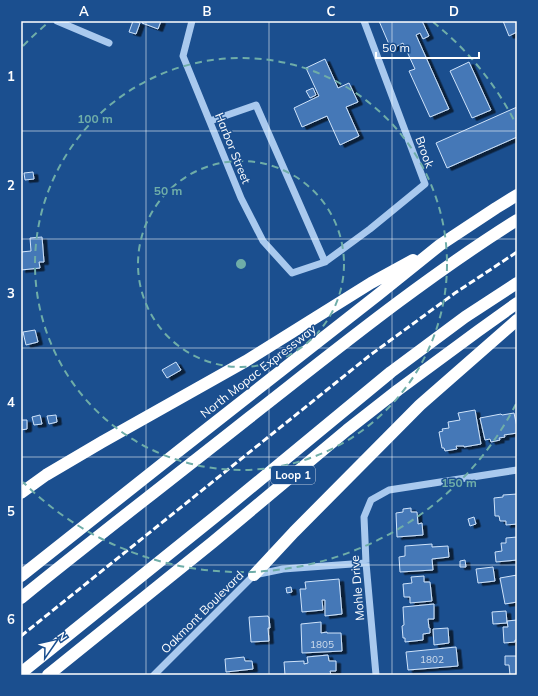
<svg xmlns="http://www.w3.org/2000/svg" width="538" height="696" font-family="Mulish,sans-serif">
	<defs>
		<filter id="shadow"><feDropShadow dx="4.5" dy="2.5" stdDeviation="0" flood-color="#0009"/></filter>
	</defs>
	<rect width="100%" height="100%" fill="#1b4f8f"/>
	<path fill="#4478b7" stroke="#cfe3fa" filter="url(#shadow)" d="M133 21 140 23 136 34 129 32Z
		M143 21H161L158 29 142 23Z
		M379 21H422L429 36 423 39 420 33 416 35 449 109 430 117 409 71 415 69 403 43 391 49Z
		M503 21H517V32L509 36Z
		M325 59 338 88 349 83 358 102 346 107 359 136 340 145 327 116 302 127 294 108 319 96 306 68Z
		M469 62 491 110 472 118 450 71Z
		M313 88 316 95 310 98 306 91Z
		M517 107V137L447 168 436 143Z
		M33 172 34 179 25 180 24 173Z
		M42 237 44 262H39L40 268 21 270V252L31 251 30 238Z
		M35 330 38 342 26 345 23 332Z
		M176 362 181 370 167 378 162 370Z
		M475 410 481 444 464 447V446H456L457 449 445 451 444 448H442L439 432 443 431 442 429 449 428 448 422 460 420 458 413Z
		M514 413 517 427V433L504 435 505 437 499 438 500 440 491 442 490 439 485 440 480 418 501 414 502 415Z
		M40 415 42 424 34 425 32 417Z
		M56 415 57 422 49 424 47 416Z
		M21 420H27V429L21 430Z
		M517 494V524L506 525V521H500L499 516H495L494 498 503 497V495Z
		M411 508V512H417L418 524 422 523 423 535 397 537 396 513 403 512V509Z
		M474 517 476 524 470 526 468 519Z
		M517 537V560L496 562 495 552 502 551 501 543H506V538Z
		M432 544V547L448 546 449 557 432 559 433 570 400 572 399 557 405 556V546Z
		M465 560 466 567H460V561Z
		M493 567 495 581 478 583 476 569Z
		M517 575V602L505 604 500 578Z
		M424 576V582H430L432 601 410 603V597H404L403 584 412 583 411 577Z
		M339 579 342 614 325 616V600H322L323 610 302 612 300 589H306L305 582Z
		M291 587 292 592 287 593 286 588Z
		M434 604V619H428L429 628H430V633L423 634V640L405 642V638H403L402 626 404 625 403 607Z
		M506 611 507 623 493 624 492 612Z
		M268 616V617H269L270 628H268L269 641 251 642 249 617Z
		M517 620V640H515V642L504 643 503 627H508L507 621Z
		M321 622V633L327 632V633H341L342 651 302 653 301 624Z
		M448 628 449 643 434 645 433 629Z
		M456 647 458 666 408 670 406 652Z
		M328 655 329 661H336V671H330L331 675H285L284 662 304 661V664L308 663 307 657Z
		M505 656H517V675H510L509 665H505Z
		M244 657 245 661H252L253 669 226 672 225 659Z"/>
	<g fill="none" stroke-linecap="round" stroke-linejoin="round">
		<path stroke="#a9c9ee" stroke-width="7" d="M57 21 109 43
			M192 21 183 56 241 198 263 241 292 273 325 262 370 229 425 184 364 21
			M210 121 256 105 325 262
			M154 675 254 575 283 569 366 563
			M376 675 366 563 364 517 371 500 389 490 517 470"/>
		<path stroke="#fff" stroke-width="12" d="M21 493 46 475 102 442 246 361 371 283 413 260
			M254 575 294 532 420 405 517 320
			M21 576 180 450 379 294 440 245 496 208 517 195
			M21 598C96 537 173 478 250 417 337 349 423 279 517 220
			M21 673 226 508 391 372 465 317 517 283
			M48 675 213 542 347 430 398 390 478 331 517 303"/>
		<path stroke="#fff" stroke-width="3" stroke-dasharray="7 3" stroke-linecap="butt" d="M21 636 369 356 455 293 517 252"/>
	</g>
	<path fill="none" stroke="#fff" stroke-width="1" stroke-opacity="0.55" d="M146 21V675M269 21V675M392 21V675M21 131H517M21 239H517M21 348H517M21 457H517M21 565H517"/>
	<g fill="none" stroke="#6fada8" stroke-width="2" stroke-dasharray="7 5">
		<circle cx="241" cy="264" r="103"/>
		<circle cx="241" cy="264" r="206"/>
		<path d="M516 404A309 309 0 0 1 23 482M23 46A309 309 0 0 1 49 22M433 22A309 309 0 0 1 516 124"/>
	</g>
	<g text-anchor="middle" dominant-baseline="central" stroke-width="3" stroke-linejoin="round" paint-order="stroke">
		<g font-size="10" fill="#d0dded">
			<text x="322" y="644">1805</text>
			<text x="432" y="659">1802</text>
		</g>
		<rect fill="#1b4f8f" stroke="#bbcadd" stroke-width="1" x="271" y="466" width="44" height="18" rx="3"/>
		<g font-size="11" font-weight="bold" fill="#fff">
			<text x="293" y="475">Loop 1</text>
		</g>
		<g font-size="12" fill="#fff" stroke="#1b4f8f">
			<text transform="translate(233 148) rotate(68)">Harbor Street</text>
			<text transform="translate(425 152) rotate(70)">Brook</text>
			<text transform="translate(258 371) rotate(-38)">North Mopac Expressway</text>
			<text transform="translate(357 588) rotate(-95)">Mohle Drive</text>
			<text transform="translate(202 612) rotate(-45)">Oakmont Boulevard</text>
		</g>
	</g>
	<circle cx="241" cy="264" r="6" fill="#6fada8" stroke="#1b4f8f" stroke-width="2"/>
	<g font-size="12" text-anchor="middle" font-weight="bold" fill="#6fada8" stroke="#1b4f8f" stroke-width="3" stroke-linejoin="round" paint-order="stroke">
		<text x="95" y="123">100 m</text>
		<text x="168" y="195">50 m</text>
		<text x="459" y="487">150 m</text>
	</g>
	<rect width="538" height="696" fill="none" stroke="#1b4f8f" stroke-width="44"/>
	<g transform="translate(54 642) rotate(56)" stroke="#1b4f8f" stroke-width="3" paint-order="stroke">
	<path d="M0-3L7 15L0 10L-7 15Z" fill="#ffffff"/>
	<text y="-6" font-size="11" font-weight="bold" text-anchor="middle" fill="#ffffff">N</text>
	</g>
	<path d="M376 52v6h103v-6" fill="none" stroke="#ffffff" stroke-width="2"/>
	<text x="382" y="52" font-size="12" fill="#ffffff" stroke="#1b4f8f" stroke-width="3" paint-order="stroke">50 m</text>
	<rect x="22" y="22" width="494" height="652" fill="none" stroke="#fff" stroke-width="1.5"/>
	<g font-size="13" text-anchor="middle" font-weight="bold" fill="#fff">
		<text x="84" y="16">A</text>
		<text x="207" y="16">B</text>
		<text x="331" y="16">C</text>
		<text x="454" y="16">D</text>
		<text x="11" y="81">1</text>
		<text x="11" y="190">2</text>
		<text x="11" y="298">3</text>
		<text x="11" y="407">4</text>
		<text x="11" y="516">5</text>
		<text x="11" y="624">6</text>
	</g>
</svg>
